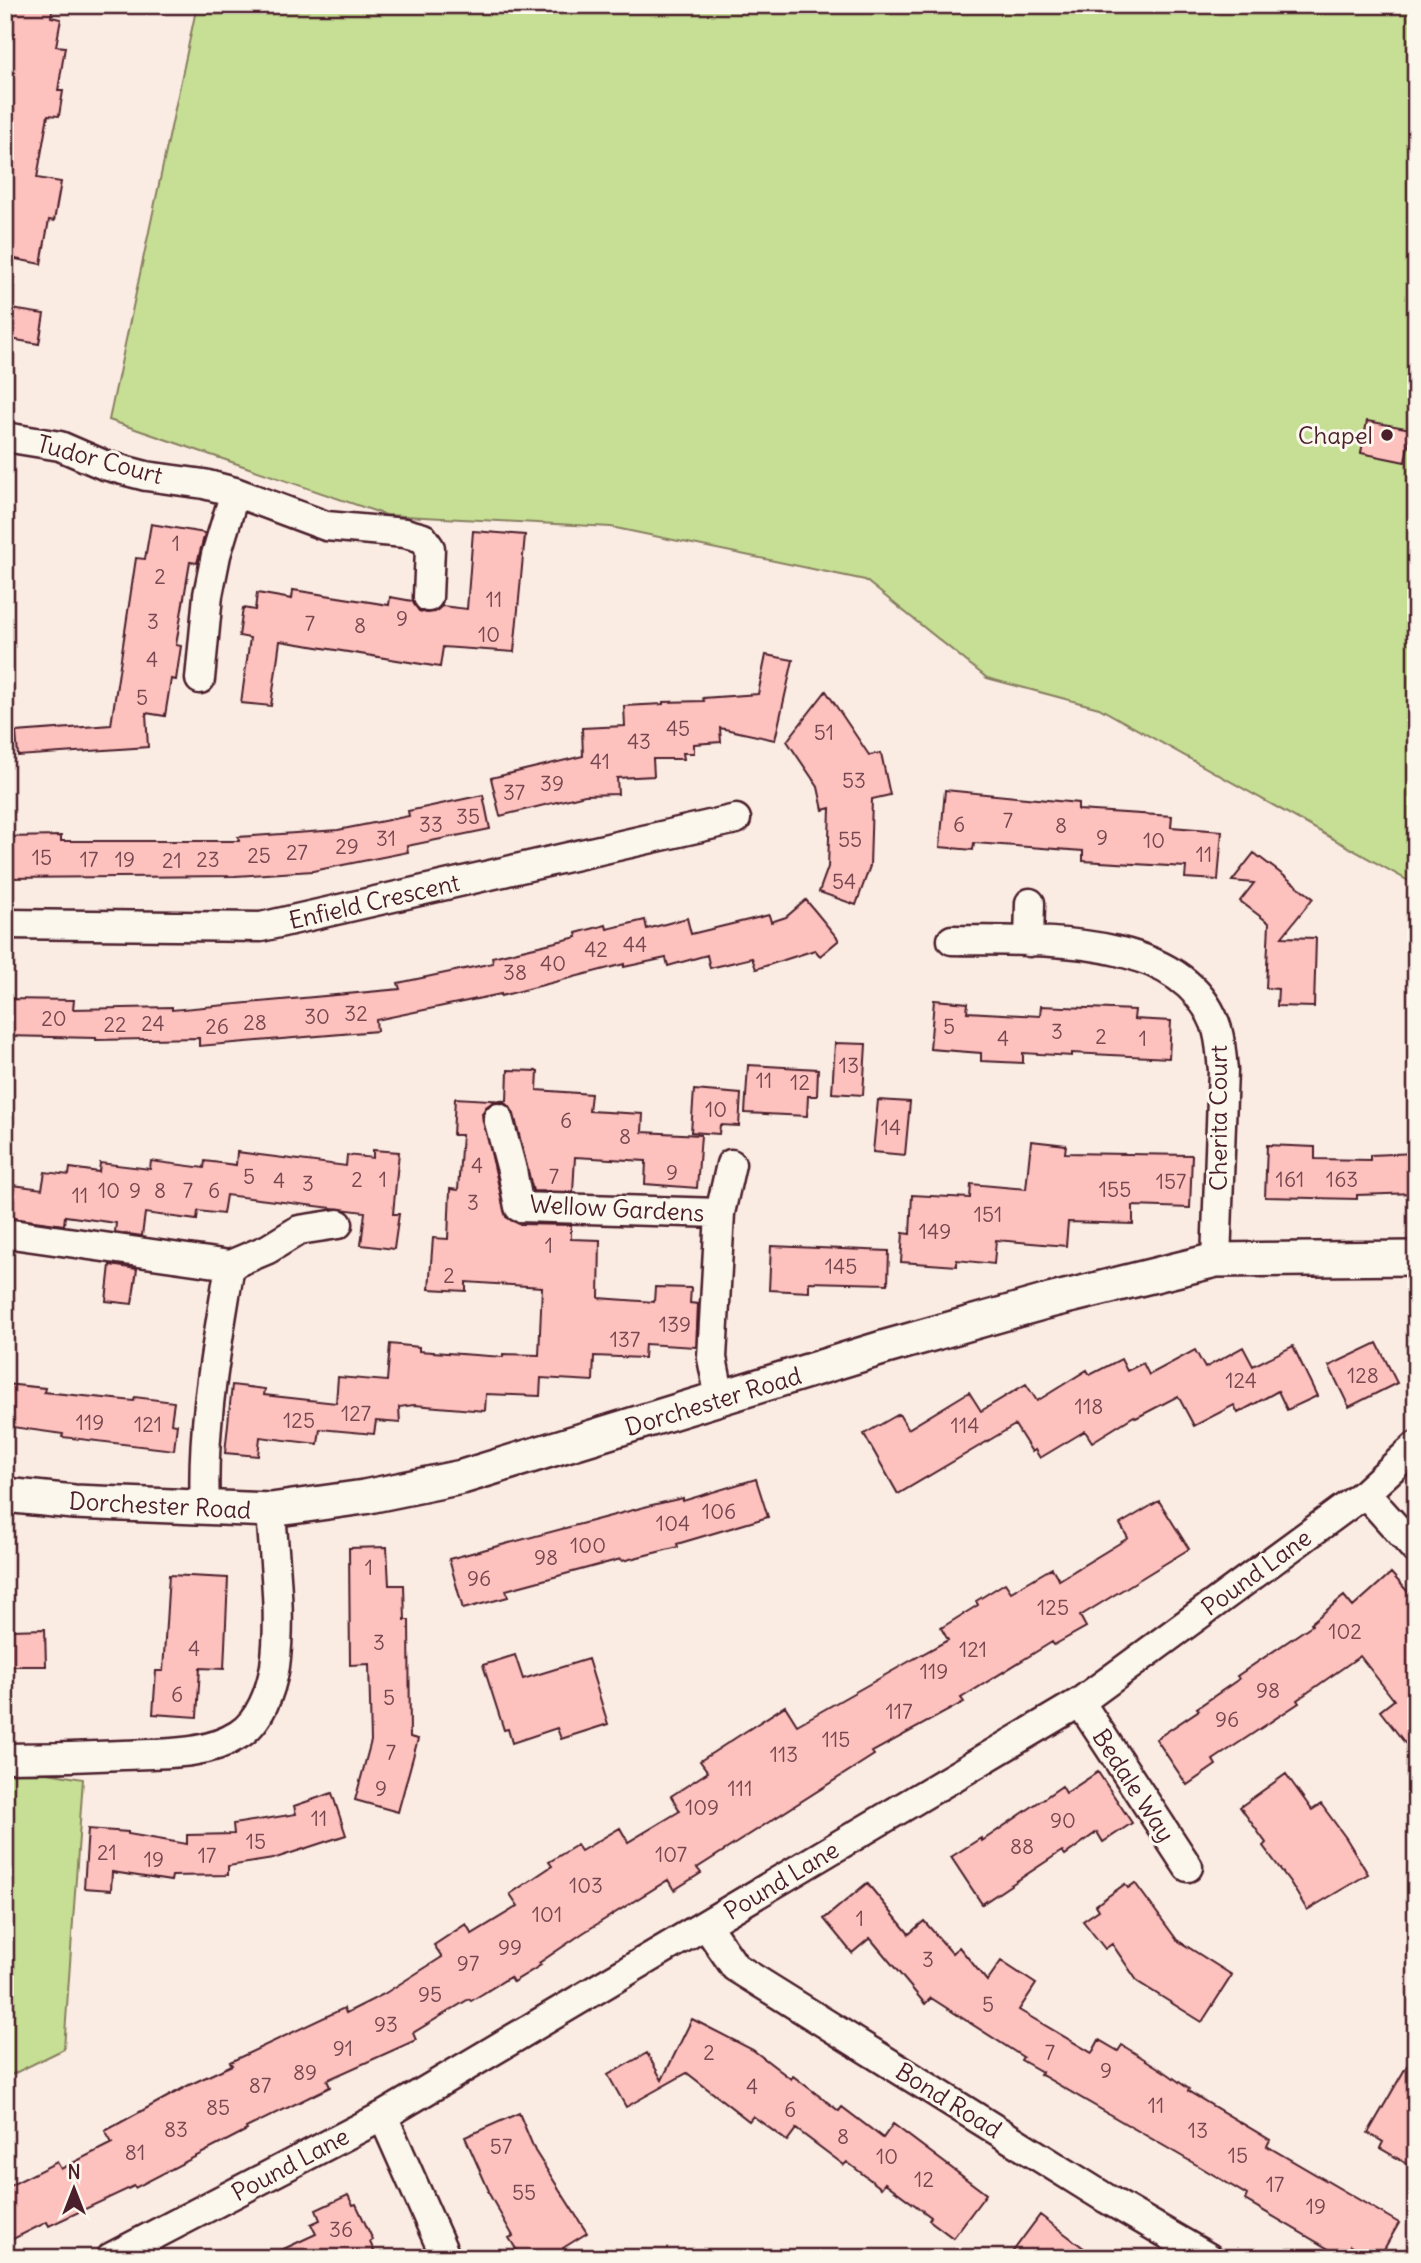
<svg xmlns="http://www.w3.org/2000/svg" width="1421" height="2263" font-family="Delius,sans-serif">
	<rect width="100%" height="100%" fill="#fbece3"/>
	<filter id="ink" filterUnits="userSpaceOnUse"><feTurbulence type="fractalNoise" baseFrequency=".0143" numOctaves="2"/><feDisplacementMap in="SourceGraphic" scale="14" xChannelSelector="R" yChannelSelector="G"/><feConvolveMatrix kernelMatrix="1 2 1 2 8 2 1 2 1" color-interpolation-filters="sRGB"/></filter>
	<g filter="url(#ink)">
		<path fill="#c6df95" stroke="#887f60" stroke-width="2" d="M197 5H1416V885L1099 708 987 678 865 580 611 527 386 515 109 420Z
			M36 1771 83 1779 64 2049 5 2078V1772Z"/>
		<path fill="#fdc1be" stroke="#4a1f2b" stroke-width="2" d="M5 5H53L51 17 61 19 56 46 65 47 58 91H63L59 116 48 115 37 178 61 182 54 221 49 220 41 264 5 257Z
			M5 308 44 314 39 344 5 338Z
			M1367 421 1411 429 1405 462 1361 453Z
			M151 524 205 533 197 563 190 562 176 645 181 646 176 680 171 679 165 716 146 713 148 747 18 756 16 732 111 725 136 558 145 559Z
			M473 531 525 535 514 652 443 647 440 667 280 641 271 706 241 703 250 638 239 636 243 608 255 610 257 593 292 599 293 590 389 605 390 597 412 601 419 611 427 613 435 612 442 606 467 609Z
			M766 655 793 660 775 740 720 728 721 742 694 744V753H683L684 759H653L654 776 617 778 618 794 585 795 500 816 491 778 583 756 582 728 625 726 624 706 663 704V702L704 701 703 698 758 694Z
			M826 691 869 755 881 753 890 795 872 799 870 866 856 905 819 892 828 867 830 808 823 810 818 787 787 741Z
			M945 790 1078 803V810L1172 816 1171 827 1222 831 1218 880 1185 878 1186 867 1083 861V851L974 843 973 850 940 847Z
			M483 795 490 829 407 846 408 852 313 871 235 876 5 878V837L61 836V841H239L238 837 338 830 409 816 408 811Z
			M1254 853 1313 898 1282 937 1316 938 1314 1007 1277 1006 1278 989 1266 988 1269 923 1240 901 1254 883 1232 881Z
			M806 900 839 940 820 956 815 950 756 969 752 958 710 968 707 955 668 966 666 958 624 967V964L501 996V994L376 1020 377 1031 199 1046V1038L96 1040V1038L5 1036V999L74 1000 73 1009 172 1007V1010L400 989 398 983 493 963 492 957 577 937 576 933 606 925 607 929 645 920 647 929 687 918 691 934 769 915 771 922 786 917Z
			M934 1000 968 1003 967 1012 1040 1016 1041 1006 1135 1010 1134 1019 1171 1021 1169 1058 1072 1053V1056L1023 1053V1063L981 1061V1053L930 1049Z
			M835 1043 866 1044 863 1095 832 1093Z
			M748 1065 818 1069 817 1096H808L807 1116 745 1113Z
			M508 1070 538 1071 537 1090 591 1094 589 1111 643 1114 642 1132 701 1135 697 1188 645 1184 646 1161 575 1157 573 1192 533 1191 514 1114 510 1107 503 1102H493L486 1107 482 1114 506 1217 519 1224 571 1225V1239L600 1240 599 1298 654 1302 655 1287 691 1288 690 1303 698 1304 696 1347 645 1344 644 1358 594 1356 593 1381 541 1378 540 1396 486 1394 485 1411 414 1405 399 1407 400 1423 376 1421 374 1434 320 1429 318 1444 260 1437 258 1456 225 1453 232 1385 265 1389 264 1395 336 1403 338 1377 387 1381 390 1344 419 1347V1351L503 1357V1354L539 1355 542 1287 466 1282V1291L429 1289 433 1238 448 1239 450 1189 458 1190 462 1135H453L455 1098 507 1101Z
			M694 1090 741 1094 739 1126 720 1125 719 1134 691 1132Z
			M878 1100 910 1102 905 1155 873 1152Z
			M1031 1141 1066 1145 1065 1153 1192 1155 1190 1208 1133 1206V1224L1068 1222 1066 1246 996 1240 994 1264 957 1260V1266L901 1262 903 1233 910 1234 912 1195 970 1198 971 1184 1026 1189Z
			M1267 1145 1315 1147V1159L1370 1160V1155L1416 1153V1193L1357 1195V1199L1265 1197Z
			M373 1150 399 1152 393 1214H399L394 1249 361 1245 365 1212 226 1195 223 1214 198 1211 197 1220 145 1213 142 1236 115 1232 116 1223 65 1216 64 1225 5 1217V1184L42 1189 45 1172 69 1175 70 1168 99 1172 100 1163 150 1169 151 1161 204 1168 205 1161 236 1165 237 1152 346 1166 347 1155 373 1158Z
			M771 1246 889 1251 888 1284 809 1282V1292L769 1290Z
			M110 1265 137 1269 132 1304 106 1301Z
			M1377 1343 1397 1383 1349 1407 1329 1366Z
			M1293 1346 1317 1396 1287 1410 1278 1391 1238 1413 1234 1405 1194 1426 1178 1396 1136 1418 1134 1416 1092 1442 1085 1431 1040 1458 1035 1450 1032 1452 1015 1425 898 1494 864 1434 899 1414 908 1429 969 1392 981 1411 1026 1384 1037 1401 1087 1370 1090 1375 1121 1359 1127 1371 1143 1363 1149 1375 1195 1350 1205 1368 1243 1347 1253 1366Z
			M5 1384 45 1388 44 1392 134 1401 135 1397 174 1402 171 1423 177 1424 174 1450 62 1437 63 1434 5 1426Z
			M756 1479 768 1517 677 1544 678 1547 622 1561 621 1559 506 1590 508 1597 463 1609 449 1559 652 1505 683 1498V1501Z
			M1159 1501 1189 1549 1080 1616 1086 1627 1054 1645 1052 1642 961 1698 964 1702 872 1752 874 1755 697 1868 701 1873 674 1890 668 1880 583 1933 539 1963 541 1965 513 1982 510 1977 471 2001 469 1999 413 2033 416 2040 327 2080 330 2087 246 2128 247 2130 135 2188 134 2186 49 2226 47 2222 5 2243V2188L57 2162 61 2169 112 2143 105 2131 189 2085 232 2065 230 2062 344 2008 346 2013 384 1994 442 1957 434 1945 466 1924 472 1934 518 1906 510 1894 552 1866 549 1862 577 1845 581 1851 620 1828 628 1842 680 1811 671 1796 708 1772 700 1761 740 1735 785 1706 797 1725 910 1661 948 1640 941 1628 978 1605 976 1601 1005 1583 1011 1592 1052 1568 1059 1580 1128 1538 1120 1524Z
			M387 1547 389 1585H404L405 1620H409L410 1737 418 1739 398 1812 355 1800 371 1741 369 1664 350 1665 349 1548Z
			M1391 1573 1416 1601V1757L1380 1711 1394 1700 1360 1656 1297 1700 1299 1703 1213 1760 1216 1765 1187 1785 1156 1739 1199 1710 1197 1708 1239 1679 1237 1676 1312 1625 1311 1623 1344 1596 1353 1607Z
			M169 1575 228 1578 224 1669 200 1668 197 1717 153 1714 156 1671H163Z
			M45 1629 46 1666H11V1630Z
			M515 1655 523 1679 588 1659 608 1724 561 1739 557 1728 512 1743 508 1729 504 1730 483 1665Z
			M1098 1772 1132 1823 1103 1842 1097 1832 1065 1855 1062 1851 982 1904 951 1857 981 1838 982 1841 1062 1786 1066 1793Z
			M1286 1774 1312 1810 1321 1804 1346 1838 1368 1874 1307 1910 1290 1882 1263 1846 1266 1843 1240 1807Z
			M332 1793 346 1835 273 1859 228 1866V1875L172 1876 171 1881 112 1872 111 1890 84 1888 88 1829 128 1832V1834L187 1844V1835L234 1834 233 1824 296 1814 294 1806Z
			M867 1883 909 1934 924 1921 952 1953 959 1947 987 1981 1001 1961 1036 1984 1019 2010 1092 2053 1099 2040 1118 2051 1122 2045 1168 2074 1189 2089 1188 2091 1270 2140 1267 2146 1399 2223 1379 2258H1370L1350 2246 1344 2258 1245 2200 1247 2195 1202 2168 1040 2074 1042 2072 1021 2060 1023 2057 931 1998 925 2004 870 1938 852 1953 824 1919Z
			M1135 1883 1177 1940 1232 1975 1202 2022 1138 1982 1112 1944 1105 1949 1083 1921 1099 1910 1096 1905 1125 1884 1128 1888Z
			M692 2019 753 2050 791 2079 793 2076 839 2111 842 2107 883 2138 893 2124 986 2194 953 2238 929 2220 931 2217 885 2183 881 2188 847 2162 844 2165 796 2129 787 2141 753 2116 749 2121 687 2073 626 2107 608 2075 647 2053 662 2080Z
			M1416 2050V2169L1380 2148 1383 2142 1368 2133Z
			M519 2113 535 2151 587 2233 563 2248 568 2258H522L509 2238 513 2236 488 2192 489 2191 465 2137Z
			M348 2195 353 2205 356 2204 373 2240 370 2242 377 2258H264L316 2234 311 2224 320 2220 316 2210Z
			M1040 2215 1097 2258H1008Z"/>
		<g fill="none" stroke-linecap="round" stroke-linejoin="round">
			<defs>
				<path id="minor" d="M5 437 60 446 104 465 146 476 204 484 235 492 326 526 405 533 423 538 430 548 428 597
					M200 679 208 595 216 555 235 492
					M5 924 261 927 736 819
					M952 940C1032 942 1178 930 1215 1023 1221 1038 1221 1054 1223 1070L1216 1260
					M1029 942 1030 903
					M498 1118 512 1170 519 1207 720 1213 712 1358 720 1398
					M720 1213 731 1164
					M5 1233 230 1265C217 1346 201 1426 205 1508
					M230 1265 268 1249 299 1230 338 1224
					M1365 1493 1416 1550
					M1080 1702 1188 1867
					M5 1758C45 1758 84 1757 123 1755 161 1753 205 1756 238 1735 260 1722 271 1690 275 1666 282 1615 274 1561 271 1510
					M706 1925 735 1967 1107 2199 1209 2258
					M383 2116 446 2258
					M110 2258 383 2116 1080 1702 1365 1493 1416 1446"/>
				<path id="tertiary" d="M5 1495 74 1502 271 1510 364 1497 462 1477 886 1347 1045 1302 1216 1260 1416 1258"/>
			</defs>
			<use href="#minor" stroke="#4a1f2b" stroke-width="33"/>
			<use href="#tertiary" stroke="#4a1f2b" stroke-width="38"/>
			<use href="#minor" stroke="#fbf7ec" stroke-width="28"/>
			<use href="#tertiary" stroke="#fbf7ec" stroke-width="33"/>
		</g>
	</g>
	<circle fill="#4a1f2b" stroke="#fbf7ec" stroke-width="2.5" cx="1387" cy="435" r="7"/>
	<g text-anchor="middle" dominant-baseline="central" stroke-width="6" stroke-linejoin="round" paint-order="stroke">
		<g font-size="21" fill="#774850">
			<text x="176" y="543">1</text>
			<text x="160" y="576">2</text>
			<text x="494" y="599">11</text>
			<text x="402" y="618">9</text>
			<text x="153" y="621">3</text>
			<text x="310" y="623">7</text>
			<text x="360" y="625">8</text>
			<text x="489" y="634">10</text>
			<text x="152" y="659">4</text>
			<text x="142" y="697">5</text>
			<text x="678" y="728">45</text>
			<text x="824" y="732">51</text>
			<text x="639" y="741">43</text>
			<text x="600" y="761">41</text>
			<text x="854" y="780">53</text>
			<text x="552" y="783">39</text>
			<text x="514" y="792">37</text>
			<text x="468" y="816">35</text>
			<text x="1008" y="820">7</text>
			<text x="431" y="824">33</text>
			<text x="959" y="824">6</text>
			<text x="1061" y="825">8</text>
			<text x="1102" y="837">9</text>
			<text x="386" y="838">31</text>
			<text x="850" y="839">55</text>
			<text x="1154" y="840">10</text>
			<text x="347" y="846">29</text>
			<text x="297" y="852">27</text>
			<text x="1204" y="854">11</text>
			<text x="259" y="855">25</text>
			<text x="42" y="857">15</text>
			<text x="89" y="859">17</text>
			<text x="125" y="859">19</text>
			<text x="208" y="859">23</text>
			<text x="172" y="860">21</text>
			<text x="844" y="881">54</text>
			<text x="635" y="944">44</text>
			<text x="596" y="949">42</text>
			<text x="553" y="963">40</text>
			<text x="515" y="972">38</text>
			<text x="356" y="1013">32</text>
			<text x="317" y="1016">30</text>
			<text x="54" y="1018">20</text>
			<text x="255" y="1022">28</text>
			<text x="153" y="1023">24</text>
			<text x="115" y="1024">22</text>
			<text x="217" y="1026">26</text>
			<text x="949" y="1026">5</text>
			<text x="1057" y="1031">3</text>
			<text x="1101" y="1036">2</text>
			<text x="1003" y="1038">4</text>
			<text x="1143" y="1038">1</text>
			<text x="849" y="1065">13</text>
			<text x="764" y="1080">11</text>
			<text x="800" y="1082">12</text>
			<text x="716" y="1109">10</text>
			<text x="566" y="1120">6</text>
			<text x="891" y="1127">14</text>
			<text x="625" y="1136">8</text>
			<text x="477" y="1165">4</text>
			<text x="672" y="1172">9</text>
			<text x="249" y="1176">5</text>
			<text x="554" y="1176">7</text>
			<text x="357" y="1179">2</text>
			<text x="383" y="1179">1</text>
			<text x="1290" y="1179">161</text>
			<text x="1342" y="1179">163</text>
			<text x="279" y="1180">4</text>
			<text x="1171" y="1181">157</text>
			<text x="308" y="1183">3</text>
			<text x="1115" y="1189">155</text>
			<text x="109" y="1190">10</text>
			<text x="135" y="1190">9</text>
			<text x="160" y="1190">8</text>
			<text x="188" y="1190">7</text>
			<text x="214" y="1190">6</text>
			<text x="80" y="1195">11</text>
			<text x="473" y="1202">3</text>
			<text x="988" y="1214">151</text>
			<text x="935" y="1231">149</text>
			<text x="549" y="1245">1</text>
			<text x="841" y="1266">145</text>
			<text x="449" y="1275">2</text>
			<text x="675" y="1324">139</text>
			<text x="625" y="1339">137</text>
			<text x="1363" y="1375">128</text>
			<text x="1241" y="1380">124</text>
			<text x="1089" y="1406">118</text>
			<text x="356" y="1413">127</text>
			<text x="299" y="1420">125</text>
			<text x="90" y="1422">119</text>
			<text x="148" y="1424">121</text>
			<text x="965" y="1425">114</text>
			<text x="719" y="1511">106</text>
			<text x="673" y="1523">104</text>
			<text x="588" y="1545">100</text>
			<text x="546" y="1557">98</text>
			<text x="369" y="1567">1</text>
			<text x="479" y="1578">96</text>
			<text x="1053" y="1607">125</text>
			<text x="1345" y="1631">102</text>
			<text x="379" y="1642">3</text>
			<text x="194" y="1648">4</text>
			<text x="973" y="1649">121</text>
			<text x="934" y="1671">119</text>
			<text x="1268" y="1690">98</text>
			<text x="177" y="1694">6</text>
			<text x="389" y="1697">5</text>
			<text x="899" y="1711">117</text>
			<text x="1227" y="1719">96</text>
			<text x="836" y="1739">115</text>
			<text x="391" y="1752">7</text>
			<text x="784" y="1754">113</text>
			<text x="381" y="1788">9</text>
			<text x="740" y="1788">111</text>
			<text x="702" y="1807">109</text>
			<text x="319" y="1818">11</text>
			<text x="1063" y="1820">90</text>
			<text x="256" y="1841">15</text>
			<text x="1022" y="1846">88</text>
			<text x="107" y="1852">21</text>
			<text x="671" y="1854">107</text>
			<text x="207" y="1855">17</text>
			<text x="154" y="1859">19</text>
			<text x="586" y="1885">103</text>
			<text x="547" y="1914">101</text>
			<text x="860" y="1918">1</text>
			<text x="510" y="1947">99</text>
			<text x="928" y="1959">3</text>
			<text x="468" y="1963">97</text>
			<text x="430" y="1994">95</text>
			<text x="988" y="2004">5</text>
			<text x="386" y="2024">93</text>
			<text x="343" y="2048">91</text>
			<text x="709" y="2052">2</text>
			<text x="1050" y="2052">7</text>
			<text x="1106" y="2070">9</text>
			<text x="305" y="2072">89</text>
			<text x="260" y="2085">87</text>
			<text x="752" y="2086">4</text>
			<text x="1156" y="2105">11</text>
			<text x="218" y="2107">85</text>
			<text x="790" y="2109">6</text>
			<text x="176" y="2129">83</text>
			<text x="1198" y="2130">13</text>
			<text x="843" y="2136">8</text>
			<text x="501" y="2146">57</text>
			<text x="135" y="2152">81</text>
			<text x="1238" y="2155">15</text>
			<text x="887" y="2156">10</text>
			<text x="924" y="2179">12</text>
			<text x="1275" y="2184">17</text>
			<text x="524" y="2192">55</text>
			<text x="1316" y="2206">19</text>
			<text x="341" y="2229">36</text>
		</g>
		<g font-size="24" fill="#4a1f2b" stroke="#fbf7ec" text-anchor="end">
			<text x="1373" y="435">Chapel</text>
		</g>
		<g font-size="24" fill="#4a1f2b" stroke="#fbf7ec">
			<text transform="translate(100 459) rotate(15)">Tudor Court</text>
			<text transform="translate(374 901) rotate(-13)">Enfield Crescent</text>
			<text transform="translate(1218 1118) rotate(-90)">Cherita Court</text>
			<text transform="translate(617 1208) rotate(3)">Wellow Gardens</text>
			<text transform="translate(713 1401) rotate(-17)">Dorchester Road</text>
			<text transform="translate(160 1505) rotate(3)">Dorchester Road</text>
			<text transform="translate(1256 1572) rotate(-36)">Pound Lane</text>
			<text transform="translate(1134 1785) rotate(57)">Bedale Way</text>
			<text transform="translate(781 1880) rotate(-31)">Pound Lane</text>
			<text transform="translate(949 2100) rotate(32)">Bond Road</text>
			<text transform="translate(290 2164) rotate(-28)">Pound Lane</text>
		</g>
	</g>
	<rect width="1421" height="2263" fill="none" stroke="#fbf7ec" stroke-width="28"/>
	<rect x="14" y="14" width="1393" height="2235" fill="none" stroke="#4a1f2b" stroke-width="2.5" filter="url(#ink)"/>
	<g transform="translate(74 2189)" stroke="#fbf7ec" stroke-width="5" paint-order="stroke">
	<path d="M0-5L12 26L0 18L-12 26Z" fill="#4a1f2b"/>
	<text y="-10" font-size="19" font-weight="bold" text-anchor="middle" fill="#4a1f2b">N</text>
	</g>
</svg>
